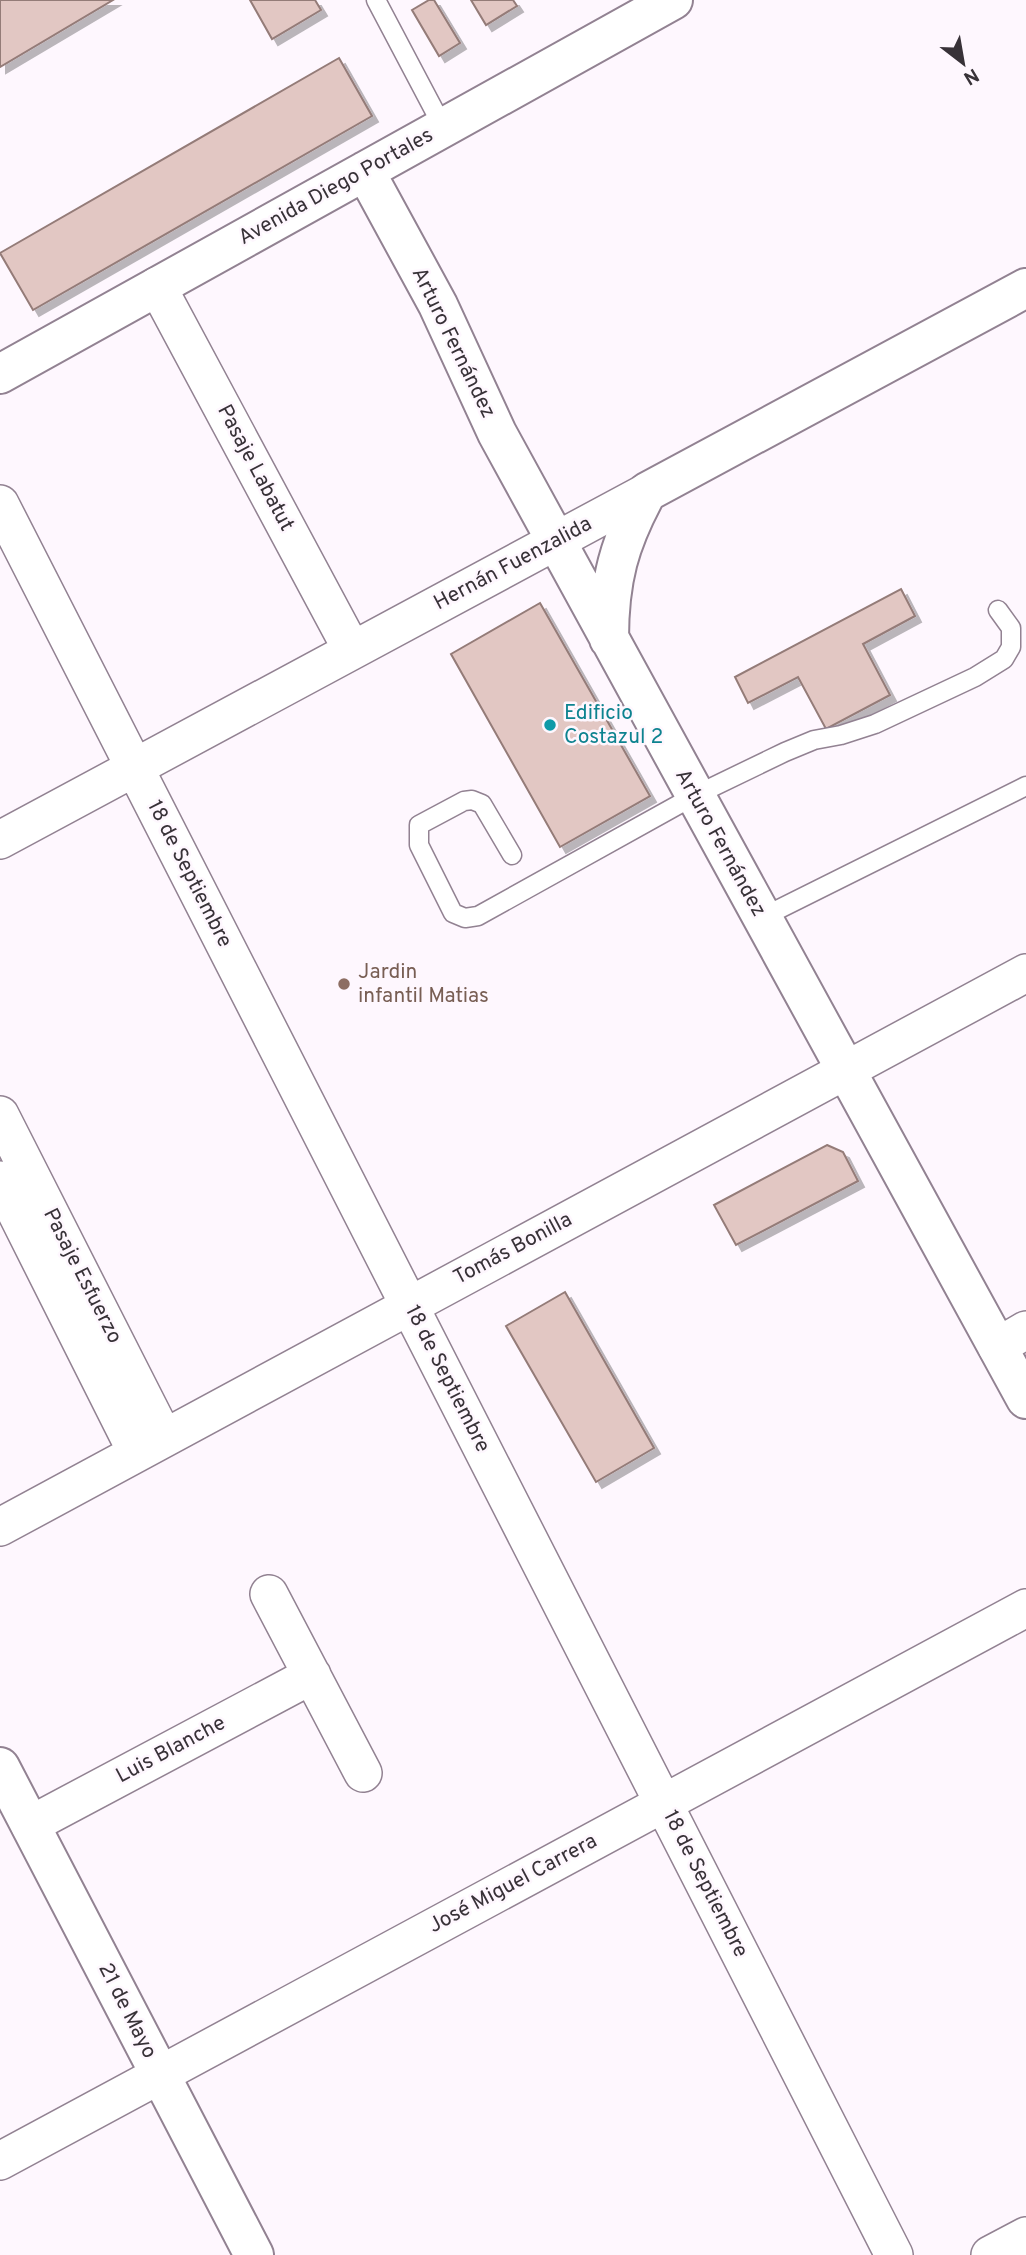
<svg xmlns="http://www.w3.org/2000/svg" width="1026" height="2255" font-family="Overpass,sans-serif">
	<defs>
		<filter id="shadow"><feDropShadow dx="6" dy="6" stdDeviation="0" flood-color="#0004"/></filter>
	</defs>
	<rect width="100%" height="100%" fill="#fef7fe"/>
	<path fill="#e2c7c3" stroke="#947b78" stroke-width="2" filter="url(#shadow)" d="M0 0H113L0 67Z
		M250 0H315L321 10 272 39Z
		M429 0H434L460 43 439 56 412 10Z
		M471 0H513L517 6 486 25Z
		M339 58 372 116 33 310 0 253Z
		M901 589 915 616 863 644 890 695 826 729 798 677 748 703 735 677Z
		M540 603 650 796 560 847 451 654Z
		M827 1145 843 1152 858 1181 736 1245 714 1205Z
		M565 1292 654 1448 596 1482 506 1326Z"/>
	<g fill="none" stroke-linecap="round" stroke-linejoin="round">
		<defs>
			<path id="lane" d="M376 0 443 127
				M512 855 482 804 472 800 464 801 419 825V845L453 913 465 918 478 916 694 796 785 752 814 740 841 735 875 724 975 677 1004 659 1011 647V628L998 610
				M761 918 1026 786"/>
			<path id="street" d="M157 286 352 650
				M0 504 894 2255
				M0 840 647 492
				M0 1115 164 1438
				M0 1180 137 1453
				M997 1347 1026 1330
				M0 1527 1026 973
				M269 1594 363 1773
				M30 1825 312 1675
				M0 2161 1026 1608
				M990 2255 1026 2236"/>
			<path id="secondary" d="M365 171 438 305 497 433 1026 1399
				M0 374 673 0
				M609 639C609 580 619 543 647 492L1026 288
				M0 1767 254 2255"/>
		</defs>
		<use href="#lane" stroke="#928292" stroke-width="21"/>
		<use href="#street" stroke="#928292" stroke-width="40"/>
		<use href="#secondary" stroke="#928292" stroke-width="42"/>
		<use href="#lane" stroke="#fff" stroke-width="18"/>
		<use href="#street" stroke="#fff" stroke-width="37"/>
		<use href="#secondary" stroke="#fff" stroke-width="38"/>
	</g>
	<circle fill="#0f9aa8" stroke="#fef7fe" stroke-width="2.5" cx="550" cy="725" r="7"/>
	<circle fill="#8d6e63" stroke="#fef7fe" stroke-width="2.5" cx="344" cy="984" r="7"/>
	<g text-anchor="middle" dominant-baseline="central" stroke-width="5" stroke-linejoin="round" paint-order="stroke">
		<g font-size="21" fill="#383238" stroke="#fef7fe">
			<text transform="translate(336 187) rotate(-29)">Avenida Diego Portales</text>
			<text transform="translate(453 343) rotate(64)">Arturo Fernández</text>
			<text transform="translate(255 468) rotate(62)">Pasaje Labatut</text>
			<text transform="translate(513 564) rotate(-28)">Hernán Fuenzalida</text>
			<text transform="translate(720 843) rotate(61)">Arturo Fernández</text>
			<text transform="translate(189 874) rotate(63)">18 de Septiembre</text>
			<text transform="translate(513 1249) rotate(-28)">Tomás Bonilla</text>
			<text transform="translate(82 1276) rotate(63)">Pasaje Esfuerzo</text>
			<text transform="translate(447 1379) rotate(63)">18 de Septiembre</text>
			<text transform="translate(171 1750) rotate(-28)">Luis Blanche</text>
			<text transform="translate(513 1884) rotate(-28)">José Miguel Carrera</text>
			<text transform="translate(705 1884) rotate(63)">18 de Septiembre</text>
			<text transform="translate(127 2011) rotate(63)">21 de Mayo</text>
		</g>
		<g font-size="21" fill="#0d838f" stroke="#fef7fe" text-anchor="start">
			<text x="564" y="713">Edificio<tspan x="564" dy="24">Costazul 2</tspan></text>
		</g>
		<g font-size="21" fill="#785e54" stroke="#fef7fe" text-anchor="start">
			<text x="358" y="972">Jardin<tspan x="358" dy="24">infantil Matias</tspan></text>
		</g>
	</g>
	<g transform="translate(963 63) rotate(149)" stroke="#fef7fe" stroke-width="5" paint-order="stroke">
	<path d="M0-5L12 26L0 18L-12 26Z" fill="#383238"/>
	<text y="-10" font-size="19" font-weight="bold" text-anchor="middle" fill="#383238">N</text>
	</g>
</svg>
